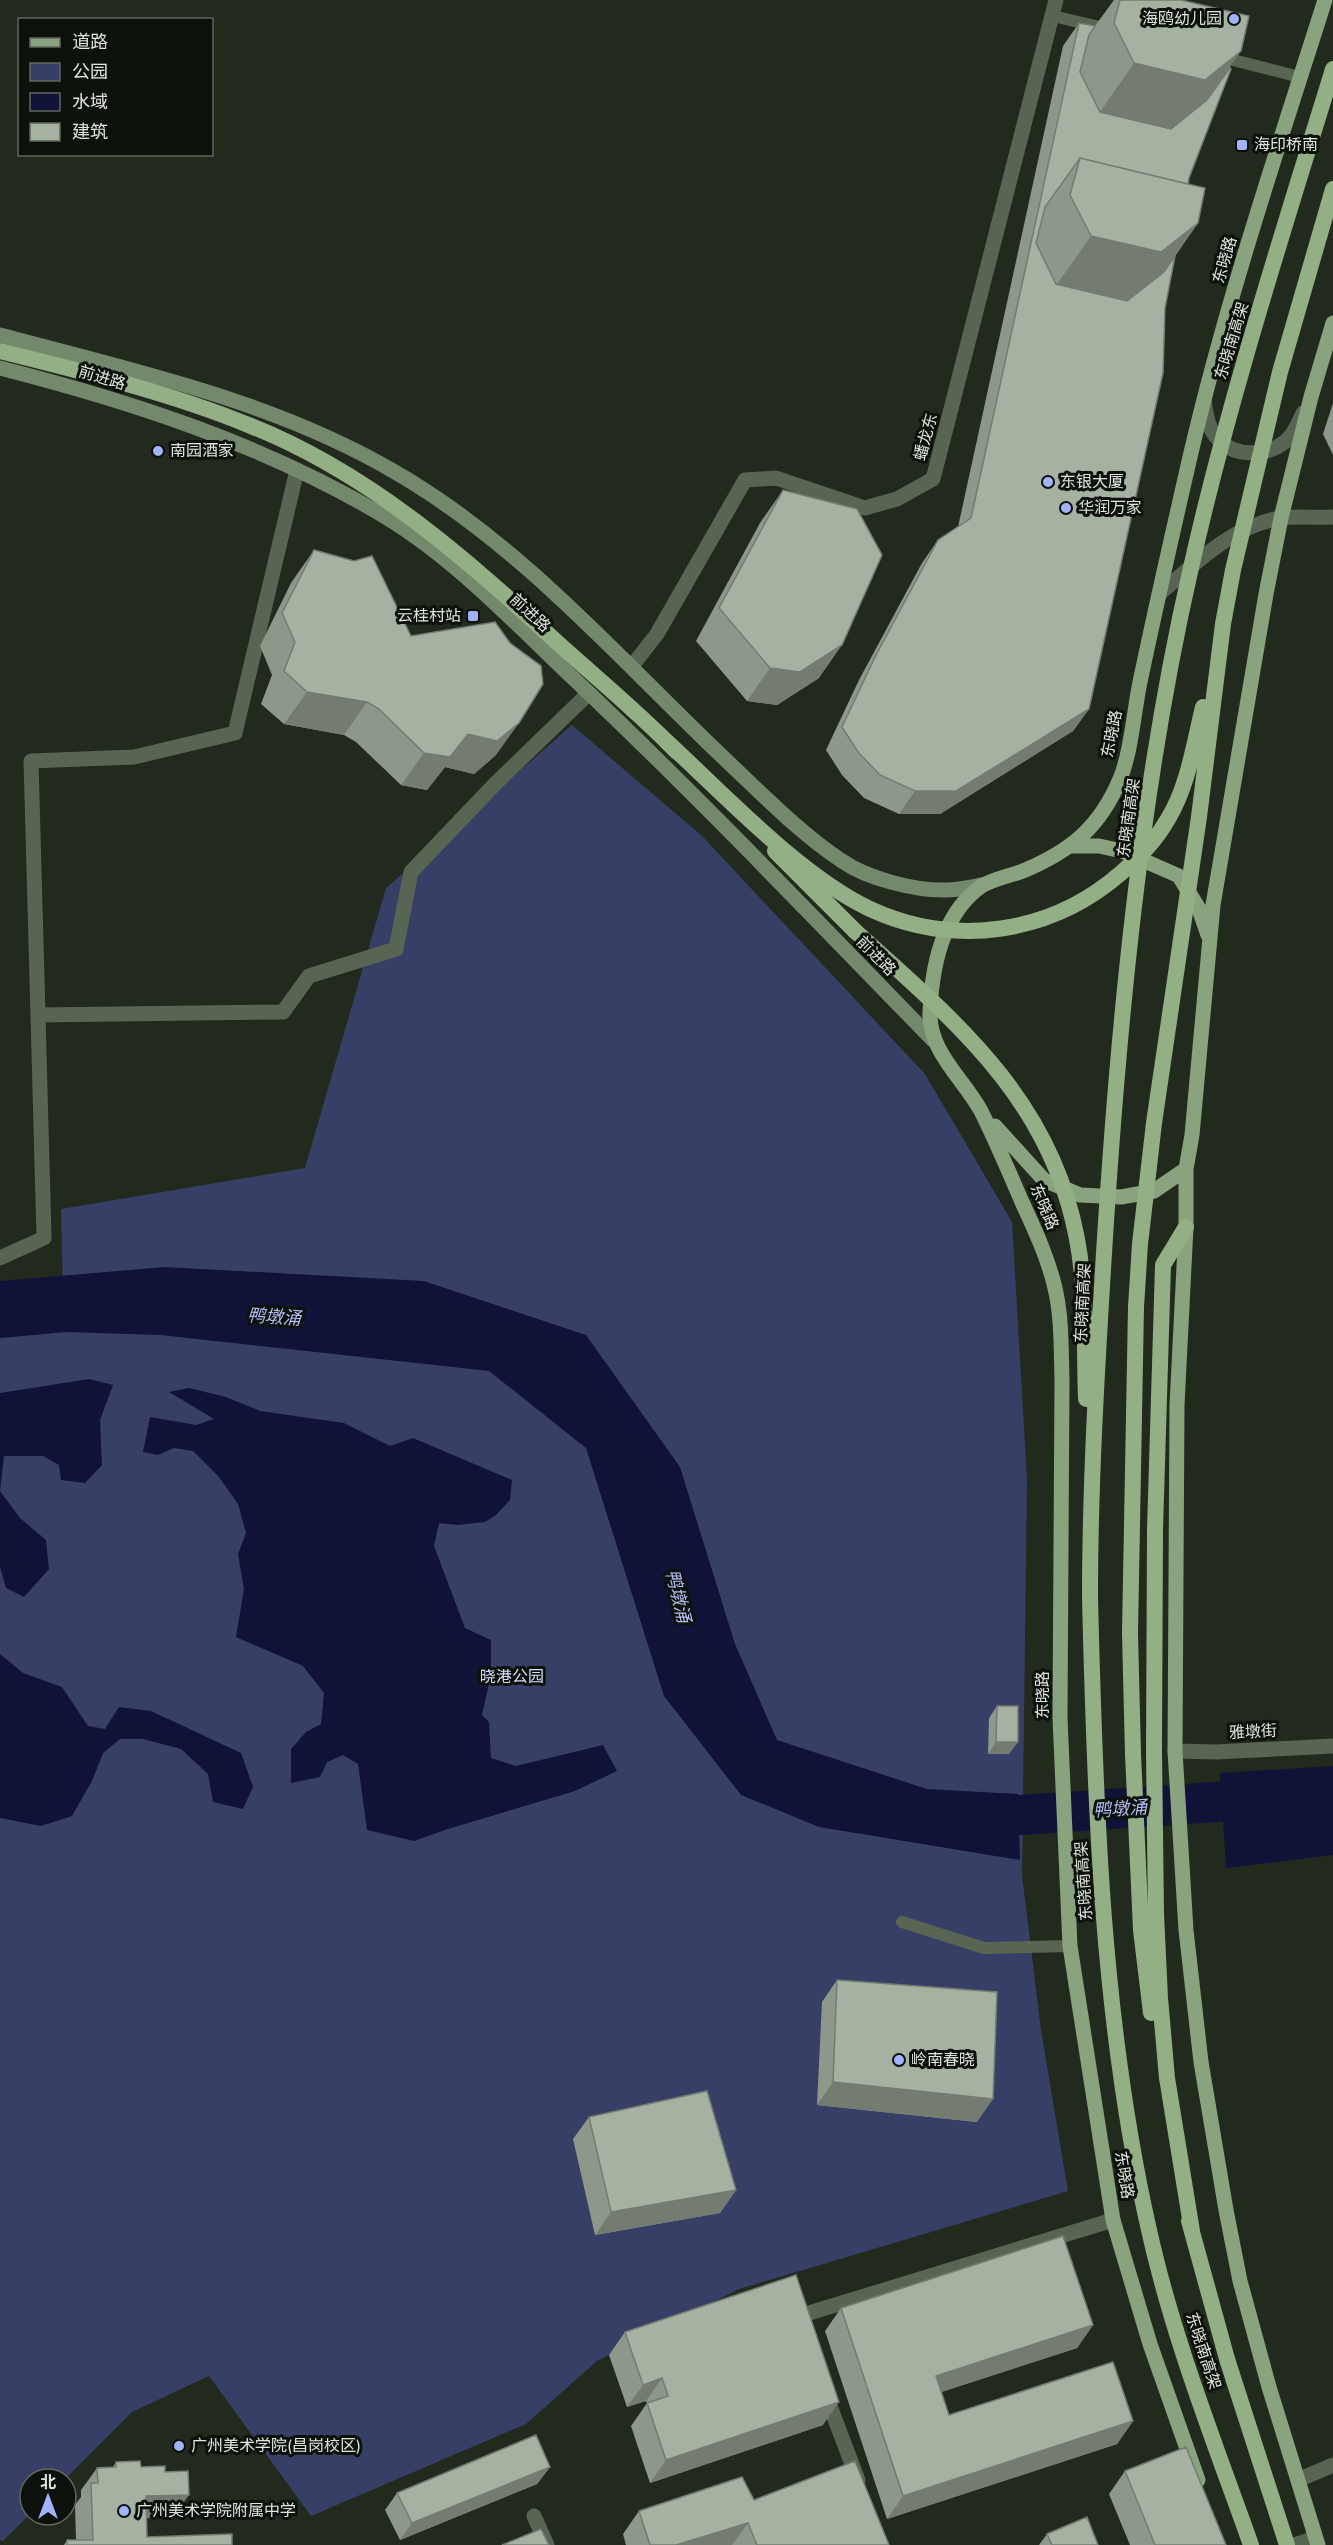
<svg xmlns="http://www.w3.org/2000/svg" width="1333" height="2545" font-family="'Nunito Sans','Noto Sans SC',sans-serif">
	<rect width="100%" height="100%" fill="#212a1d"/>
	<path fill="#383f67" d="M572 725 702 836 925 1074 1012 1222 1027 1479 1022 1875 1041 2030 1068 2191 739 2289 597 2361 526 2424 311 2516 209 2376 132 2412 65 2479H30V2514L3 2541 0 2540V1338L64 1332 61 1209 305 1168 386 888Z"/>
	<path fill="#101337" d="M165 1267 424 1281 586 1335 680 1467 735 1644 777 1740 927 1789 1018 1794 1020 1860 819 1827 741 1795 664 1696 586 1448 489 1371 160 1335 64 1332 0 1338V1281Z
		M89 1379 113 1385 100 1420 102 1465 85 1483 61 1480 59 1465 43 1456H4L0 1491 20 1518 46 1540 49 1569 24 1597 6 1588 0 1567V1393Z
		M189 1388 226 1397 260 1411 344 1423 390 1446 413 1438 512 1480 510 1500 496 1515 485 1522 457 1525 439 1523 434 1546 465 1628 491 1640V1675L482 1715 489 1722 491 1758 516 1766 603 1745 617 1771 575 1791 448 1829 414 1841 367 1830 358 1764 343 1755 327 1762 320 1777 291 1783V1749L306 1732 321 1724 324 1693 303 1666 236 1637 244 1589 238 1554 246 1533 238 1504 219 1477 193 1451 174 1448 158 1455 143 1452 150 1417 196 1425 214 1419 169 1392Z
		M0 1654 23 1673 62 1687 88 1726 105 1729 119 1707 151 1711 241 1753 253 1787 243 1809 213 1802 208 1774 181 1749 143 1739H120L103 1753 92 1781 72 1816 41 1826 0 1818Z
		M1333 1766V1855L1226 1868 1220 1773Z"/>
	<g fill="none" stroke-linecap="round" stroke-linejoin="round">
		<path stroke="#101337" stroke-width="40" d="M963 1819 1333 1794"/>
		<path stroke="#586553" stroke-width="12" d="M1053 16 1108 29
			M1221 57 1300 77
			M902 1922 984 1948 1070 1946"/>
		<path stroke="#586553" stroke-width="15" d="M632 666 657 634 745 480 776 478 865 508 897 499 933 479 1056 0
			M38 1015 31 761 134 757 235 733 297 470
			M0 1258 44 1238 38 1015 283 1012 309 976 396 949 411 872 495 784 589 693
			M1175 1751 1216 1752 1333 1746
			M798 2323 796 2317 1113 2220
			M825 2393 858 2480
			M1298 2480 1333 2465
			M534 2516 547 2545
			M1294 2545 1315 2538"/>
		<path stroke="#586553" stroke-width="15" d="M1204 400C1206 414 1208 429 1218 439 1235 458 1268 456 1286 441 1295 433 1299 422 1303 413
			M1159 594C1195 564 1233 525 1281 518 1298 516 1316 518 1333 517"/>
		<path stroke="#74886c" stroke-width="15" d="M0 335C134 371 274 401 395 472 523 546 621 661 728 762 763 795 801 834 842 861 868 879 916 891 947 890 959 890 971 887 982 885
			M0 368C133 402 265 445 384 516 454 558 513 621 572 677 696 794 814 918 933 1040"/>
		<path stroke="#89a37e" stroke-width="15" d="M1070 846H1099L1122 851 1179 876 1199 909 1208 935
			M995 1126 1044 1180 1080 1195 1121 1197 1154 1191 1186 1169
			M1198 2480 1150 2344 1113 2220 1070 1946 1060 1718 1062 1380C1061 1349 1062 1318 1055 1288 1048 1258 1035 1230 1022 1202 1009 1172 996 1141 981 1111 963 1078 928 1051 930 1011 932 966 942 915 980 887 992 879 1010 876 1023 871 1071 851 1100 827 1120 779 1131 753 1134 711 1140 682 1156 606 1173 531 1190 457 1226 302 1277 151 1325 0
			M1318 2545 1269 2387 1240 2281 1226 2210 1201 2062 1186 1930 1175 1751 1177 1405 1186 1227V1169L1192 1135 1213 905 1266 594 1281 518 1311 397 1333 323"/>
		<path stroke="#92af86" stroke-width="16" d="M0 351C84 372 171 393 251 426 371 474 466 559 560 645 599 680 640 714 677 752
			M775 851 855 931
			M1186 1227 1163 1265 1155 1530 1154 1752 1156 1914 1160 1998 1167 2078 1192 2231
			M1090 1597C1095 1808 1102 2023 1149 2230 1173 2338 1214 2441 1251 2545
			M1133 1754 1141 1930 1151 2013
			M1189 2221 1227 2359 1287 2545"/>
		<path stroke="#92af86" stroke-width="16" d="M667 742C725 795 800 876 870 909 955 948 1051 934 1121 873 1139 858 1156 840 1168 819 1188 786 1194 744 1203 707
			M855 931C955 1021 1051 1099 1077 1239 1087 1292 1084 1346 1086 1399
			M1090 1597C1090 1482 1097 1368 1104 1253 1118 1028 1140 792 1190 572 1228 402 1282 235 1333 69
			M1133 1754 1130 1633 1136 1307 1140 1244 1154 1123 1199 817 1223 624 1233 570 1280 372 1333 189"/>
	</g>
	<path fill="#8e988a" d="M1114 0H1181L1230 68 1189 178 1188 184 1198 223 1175 256 1089 709 1073 731 940 814H899L864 798 842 775 826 750 859 680 922 563 938 540 958 527 1063 46 1079 23 1095 26Z
		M1333 403V455L1323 434Z
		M783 490 819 678 777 705 747 701 696 641 760 523Z
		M314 550 411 636 496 755 474 774 445 767 427 790 401 785 356 742 344 735 284 724 261 704 272 675 260 646 291 583Z
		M997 1706 1009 1754H988L989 1718Z
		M837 1980 977 2122 817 2105 822 2002Z
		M589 2117 736 2190 720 2213 595 2235 573 2139Z
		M841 2308 1093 2325 1077 2348 941 2392 949 2415 1133 2421 1117 2444 887 2519 825 2331Z
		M625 2332 823 2425 650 2483 631 2426 647 2403 646 2401 627 2407 609 2355Z
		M116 2462 165 2472 173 2517 146 2518 147 2537 232 2545H64L67 2540H76L75 2505 81 2497V2490L97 2468 113 2467Z
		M550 2467 537 2484 400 2540 385 2510 397 2493Z
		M1125 2471 1226 2545H1130L1109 2494Z
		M754 2500 889 2545H626L623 2534 639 2511Z
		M1047 2534 1098 2545H1039Z"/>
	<path fill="#747c71" d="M1241 51 1191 123 1155 152 1084 135 1134 63Z
		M1198 223 1148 295 1111 324 1041 307 1091 236Z
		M842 645 819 678 777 705 747 701 770 668Z
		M307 692 367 702 344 735 284 724Z
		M1089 709 1073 731 940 814H899L915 791Z
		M519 723 496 755 474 774 445 767 427 790 401 785 424 753 468 734Z
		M996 1742H1018L1009 1754H988Z
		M833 2082 993 2099 977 2122 817 2105Z
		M736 2190 720 2213 595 2235 611 2212Z
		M1093 2325 1077 2348 920 2399 936 2376Z
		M662 2378 646 2401 627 2407 643 2385Z
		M839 2402 823 2425 650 2483 666 2460Z
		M1133 2421 1117 2444 887 2519 903 2496Z
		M550 2467 537 2484 400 2540 412 2523Z
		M189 2495 173 2517 130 2519 146 2496Z
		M748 2523 732 2545H676Z"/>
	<path fill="#a5b1a1" stroke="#747c71" stroke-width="1.5" d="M1120 0H1181L1249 16 1241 51 1205 80 1134 63 1114 23Z
		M1079 23 1095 26 1089 35 1080 72 1100 112 1171 129 1207 100 1230 68 1231 69 1189 178 1188 184 1080 158 1045 207 1036 243 1056 284 1127 301 1164 272 1175 256 1165 308 1163 373 1089 709 956 791H915L880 775 858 752 842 727 875 657 938 540 971 518Z
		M1080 158 1205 188 1198 223 1161 252 1091 236 1070 195Z
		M783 490 857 509 882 555 842 645 800 672 770 668 719 608Z
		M314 550 354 561 372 556 411 636 495 622 510 643 541 666 543 684 519 723 497 741 468 734 450 757 424 753 379 709 367 702 307 692 284 671 295 642 282 613Z
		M997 1706H1018V1742H996Z
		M837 1980 997 1992 993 2099 833 2082Z
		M707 2091 736 2190 611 2212 589 2117Z
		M1063 2236 1093 2325 936 2376 949 2415 1113 2362 1133 2421 903 2496 841 2308Z
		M796 2275 839 2402 666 2460 647 2403 668 2396 662 2378 643 2385 625 2332Z
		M536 2435 550 2467 412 2523 397 2493Z
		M1186 2447 1226 2545H1155L1125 2471Z
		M140 2461 141 2467 165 2466V2472L188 2471 189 2495 146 2496 147 2537 232 2534V2545H67V2540H93L91 2483H98L97 2468 116 2467V2462Z
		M855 2461 889 2545H757L748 2523 676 2545H650L639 2511 742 2477 754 2500Z
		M1087 2517 1098 2545H1052L1047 2534Z
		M541 2529 549 2545H502Z"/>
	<g fill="#a3b2fd" stroke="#0d110b" stroke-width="2">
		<circle cx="1234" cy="19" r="6"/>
		<rect x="1236" y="139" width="12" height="12" rx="3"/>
		<circle cx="158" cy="451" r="6"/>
		<circle cx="1048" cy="482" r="6"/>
		<circle cx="1066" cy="508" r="6"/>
		<rect x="467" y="610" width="12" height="12" rx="3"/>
		<circle cx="899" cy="2060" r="6"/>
		<circle cx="179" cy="2446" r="6"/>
		<circle cx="124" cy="2511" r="6"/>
	</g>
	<g text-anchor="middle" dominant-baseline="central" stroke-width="6" stroke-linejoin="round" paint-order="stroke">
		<g font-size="16" fill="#dee5dc" stroke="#0d110b" text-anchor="start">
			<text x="1222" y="19" text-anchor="end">海鸥幼儿园</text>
			<text x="1254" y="145">海印桥南</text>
			<text x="170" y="451">南园酒家</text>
			<text x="1060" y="482">东银大厦</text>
			<text x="1078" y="508">华润万家</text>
			<text x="461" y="616" text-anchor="end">云桂村站</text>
			<text x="911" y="2060">岭南春晓</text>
			<text x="191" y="2446">广州美术学院(昌岗校区)</text>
			<text x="136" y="2511">广州美术学院附属中学</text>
		</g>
		<g font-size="16" fill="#dee5dc" stroke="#0d110b">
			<text transform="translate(1225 260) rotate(-74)">东晓路</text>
			<text transform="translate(1232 341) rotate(-73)">东晓南高架</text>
			<text transform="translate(102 378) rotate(17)">前进路</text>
			<text transform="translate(926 437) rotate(-75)">蟠龙东</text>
			<text transform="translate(530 613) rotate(43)">前进路</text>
			<text transform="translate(1112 734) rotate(-79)">东晓路</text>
			<text transform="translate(1129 818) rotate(-82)">东晓南高架</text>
			<text transform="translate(876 956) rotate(45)">前进路</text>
			<text transform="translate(1044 1207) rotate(67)">东晓路</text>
			<text transform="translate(1083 1303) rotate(-87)">东晓南高架</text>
			<text transform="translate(1043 1695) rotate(-90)">东晓路</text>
			<text transform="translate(1253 1732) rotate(-3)">雅墩街</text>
			<text transform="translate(1084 1881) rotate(-94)">东晓南高架</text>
			<text transform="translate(1124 2175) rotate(81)">东晓路</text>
			<text transform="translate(1203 2351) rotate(72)">东晓南高架</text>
		</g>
		<g font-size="16" fill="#d6ddfa" stroke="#0d110b">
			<text x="512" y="1677">晓港公园</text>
		</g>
		<g font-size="18" font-style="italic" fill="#b3bff7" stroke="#0d110b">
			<text transform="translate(274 1317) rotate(4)">鸭墩涌</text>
			<text transform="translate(678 1596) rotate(76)">鸭墩涌</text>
			<text transform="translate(1120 1809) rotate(-4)">鸭墩涌</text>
		</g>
	</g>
	<rect x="18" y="18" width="195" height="138" fill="#0d110b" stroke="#61665f" stroke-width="1.5"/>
	<rect x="30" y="38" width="30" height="9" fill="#89a37e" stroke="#61665f" stroke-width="1.5"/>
	<text x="72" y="48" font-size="18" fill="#dee5dc">道路</text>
	<rect x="30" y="63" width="30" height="18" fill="#383f67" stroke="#61665f" stroke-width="1.5"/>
	<text x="72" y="78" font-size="18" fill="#dee5dc">公园</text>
	<rect x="30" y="93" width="30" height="18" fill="#101337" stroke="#61665f" stroke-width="1.5"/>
	<text x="72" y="108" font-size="18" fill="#dee5dc">水域</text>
	<rect x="30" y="123" width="30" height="18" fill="#a5b1a1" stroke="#61665f" stroke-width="1.5"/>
	<text x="72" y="138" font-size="18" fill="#dee5dc">建筑</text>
	<g transform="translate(48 2497)"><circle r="28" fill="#0d110b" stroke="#61665f" stroke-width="1.5"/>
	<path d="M0-4.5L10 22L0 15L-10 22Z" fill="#a3b2fd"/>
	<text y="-9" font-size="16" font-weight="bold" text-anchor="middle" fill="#dee5dc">北</text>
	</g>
</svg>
